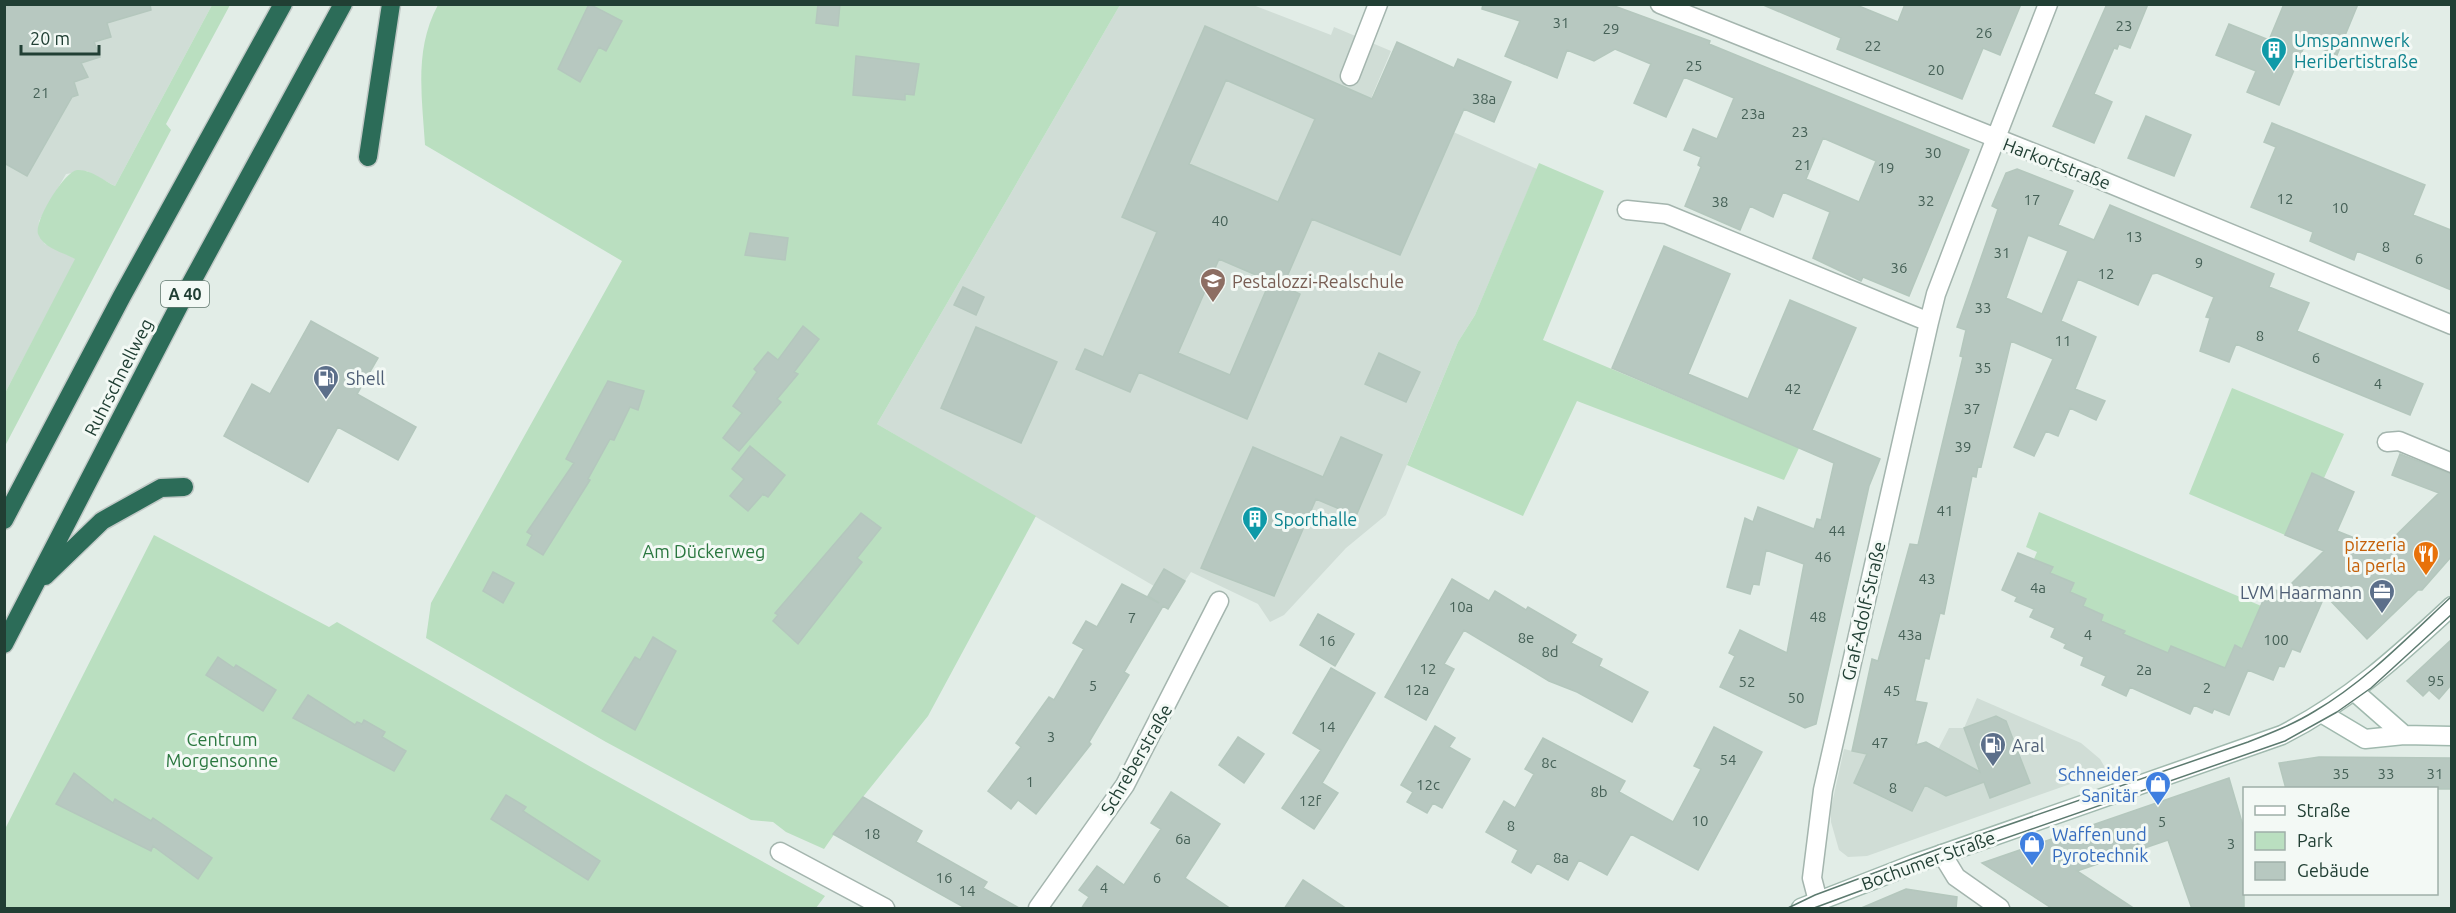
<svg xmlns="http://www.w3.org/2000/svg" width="2456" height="913" font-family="Ubuntu,sans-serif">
	<rect width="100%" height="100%" fill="#e2ede7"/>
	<path fill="#d0ddd6" d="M5 5H212L115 186 87 171 66 174 39 221 38 233 45 244 76 259 5 393Z
		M1120 5H1253L1331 35 1334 27 1391 51 1372 96 1537 169 1475 315 1458 342 1386 515 1346 548 1284 615 1270 622 1258 604 1191 572 1185 581 1164 569 1154 586 877 424Z
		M1977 698 2081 743 2100 759 2107 771 1867 856 1848 857 1839 850 1831 822V808L1844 749 1928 769 1949 728H1964Z"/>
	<path fill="#badfc0" d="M212 5H230L166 124 171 130 5 446V393L75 259C63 252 44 249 38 234 34 221 64 172 77 170 91 169 104 181 115 186Z
		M438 5H1120L877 424 1036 516 928 716 842 823 824 849 786 832 773 822 751 820 606 742 426 638 431 603 622 261 425 145C422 97 414 49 438 5Z
		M1539 163 1604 191 1543 340 1799 448 1784 480 1577 401 1523 516 1407 465 1458 342 1475 315Z
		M2232 388 2344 434 2324 478 2312 473 2285 535 2189 494Z
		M2039 512 2266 608 2256 632 2250 630 2242 649 2235 646 2228 661 2230 671 2171 646 2168 653 2121 640 2124 631 2101 621 2103 615 2083 606 2086 599 2070 593 2074 583 2050 573 2052 567 2034 559 2037 552 2026 547Z
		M154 535 329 627 337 622 591 767 825 896 816 908H5L4 831Z"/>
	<path fill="#b7c8c0" stroke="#b4c7bd" stroke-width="1.5" fill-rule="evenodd" d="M4 4H150L151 10 107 23 111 37 94 42 100 57 81 63 88 77 74 82 78 95 72 97 27 176 4 163Z
		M589 4 622 21 606 51 599 47 580 82 558 69Z
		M818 4H840L838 26 816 23Z
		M1483 4H1609L1710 41 1709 44 1969 150 1909 296 1863 277 1861 281 1813 258 1830 212 1783 192 1773 217 1750 206 1740 230 1685 206 1701 167 1698 165 1701 157 1684 150 1693 129 1717 139 1734 98 1684 77 1666 117 1634 103 1651 64 1615 49 1594 61 1567 50 1557 78 1505 56 1520 21 1482 9ZM1823 138 1876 161 1859 202 1806 179Z
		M1761 4H1854L1898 22 1905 4H2021L2000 55 1983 48 1962 99 1837 49 1841 38Z
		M2107 4H2148L2130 48 2119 44 2117 49 2114 48 2094 94 2112 102 2094 143 2053 126Z
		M2284 4H2358L2337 55 2306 42 2279 105 2247 92 2256 71 2216 55 2229 24 2269 40Z
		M1205 26 1372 99 1397 42 1454 68 1458 59 1511 82 1494 122 1464 109 1400 255 1312 219 1283 286 1300 294 1247 419 1139 372 1130 392 1076 369 1085 349 1103 357 1157 232 1122 217ZM1226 80 1315 119 1278 202 1189 164ZM1219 259 1270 281 1230 375 1178 353Z
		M856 56 919 64 914 95 905 94V100L853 95Z
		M2146 116 2191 135 2174 176 2128 158Z
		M2272 123 2425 185 2413 215 2451 230V290L2357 251 2354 260 2310 241 2313 232 2251 207 2276 147 2264 142Z
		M2017 169 2073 191 2058 225 2094 240 2110 205 2274 274 2269 287 2309 303 2297 331 2423 384 2410 415 2236 344 2229 362 2200 351 2210 318 2206 317 2214 297 2157 273 2152 274 2138 305 2078 279 2061 321 2096 337 2075 389 2105 401 2096 420 2070 408 2058 436 2046 431 2034 456 2014 447 2053 359 2011 341 1981 467 1978 466 1976 477 1972 476 1944 614 1940 613 1929 659 1925 658 1915 701 1927 703 1916 745 1926 742 1980 772 1964 728 1996 716 2006 721 2030 783 1990 798 1984 782 1946 796 1925 785 1912 811 1854 783 1867 754 1852 751 1872 659 1878 661 1910 544 1918 545 1963 357 1960 356 1966 330 1957 327 1998 209 1992 206 2006 173ZM2028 235 2068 251 2042 314 2006 298Z
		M750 233 788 238 785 260 745 255Z
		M1664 246 1730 274 1688 374 1748 399 1790 300 1856 328 1812 430 1880 459 1869 486 1816 724 1805 728 1720 687 1735 656 1729 653 1740 630 1787 653 1804 564 1766 550 1759 585 1753 584 1750 594 1727 587 1745 518 1753 522 1758 507 1814 529 1817 519 1821 520 1834 463 1612 368Z
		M963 287 984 297 976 315 954 305Z
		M311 321 378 358 357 394 416 427 398 460 338 427 308 482 224 436 252 384 270 394Z
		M803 326 819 339 794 372 798 374 777 399 781 402 739 451 723 438 742 413 733 406 757 372 754 369 768 352 778 360Z
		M976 327 1057 362 1021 443 941 408Z
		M1379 353 1420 372 1406 402 1365 384Z
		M608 381 644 391 638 410 630 407 614 440 610 439 588 479 590 480 543 555 527 545 532 535 527 532 574 463 566 459Z
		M1341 437 1382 455 1356 516 1316 499 1274 596 1201 568 1253 447 1323 477Z
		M750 446 785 475 768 497 763 494 748 511 730 496 744 479 732 469Z
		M2400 454 2451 474V557L2422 590H2418L2367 639 2325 595 2300 652 2292 649 2284 667 2279 666 2273 680 2248 670 2229 715 2214 709 2212 713 2194 705 2190 714 2130 687 2126 696 2102 685 2106 676 2081 665 2084 657 2064 648 2066 644 2051 637 2055 628 2030 617 2034 609 2015 601 2017 597 2002 590 2018 553 2053 567 2050 573 2074 583 2070 592 2086 599 2083 606 2103 615 2101 621 2125 631 2123 634 2168 653 2171 646 2225 668 2235 645 2242 649 2269 587 2282 593 2324 551 2285 535 2312 473 2354 492 2337 531 2382 549 2439 493 2392 475Z
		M861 513 881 528 857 558 862 562 798 644 773 621 778 615 775 613Z
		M1164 569 1185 581 1168 609 1163 606 1124 672 1129 675 1089 742 1091 744 1036 814 1018 800 1011 809 988 791 1021 747 1016 743 1049 697 1054 700 1084 649 1073 643 1086 621 1097 627 1122 584 1159 603 1148 596Z
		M493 572 514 583 503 603 483 591Z
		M1452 579 1489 601 1495 591 1526 610 1528 607 1576 635 1571 643 1602 659 1599 666 1648 692 1632 722 1577 692 1549 681 1464 630 1444 664 1454 669 1426 720 1385 697Z
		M1318 614 1354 634 1335 666 1300 645Z
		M653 637 676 651 635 730 602 711 635 657 640 660Z
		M2451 640V685L2439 699 2429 690 2423 696 2407 681Z
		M218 657 234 668 236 665 276 690 263 711 206 675Z
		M1331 668 1375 693 1322 783 1338 793 1314 829 1282 808 1321 750 1293 733Z
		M308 695 355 725 357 722 362 724 364 720 385 732 382 737 406 751 394 771 293 718Z
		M1435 726 1455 738 1449 747 1470 759 1442 808 1433 803 1427 813 1407 802 1413 792 1401 785Z
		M1714 727 1762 752 1698 870 1631 834 1607 875 1579 860 1568 880 1537 863 1531 873 1512 862 1518 850 1486 832 1504 801 1515 808 1534 774 1525 769 1543 738 1625 781 1619 792 1673 822 1701 769 1694 766Z
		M1238 737 1264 754 1244 783 1219 765Z
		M2319 757 2451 758V789H2286L2279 763Z
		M74 773 113 803 115 799 151 821 153 818 212 858 198 879 153 846 151 851 56 804Z
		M2229 778 2244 829V909H2192L2168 840 2077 871 2135 909H2053L1982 863Z
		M1171 792 1220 824 1185 878 1231 909H1081L1089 897 1079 890 1097 866 1124 885 1161 829 1151 823Z
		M506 795 526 807 523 811 600 861 588 880 491 819Z
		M863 797 922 831 916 842 987 882 983 888 1021 909H967L833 834Z
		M1303 880 1347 909H1284Z
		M1906 889 1957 897 1956 909H1859Z"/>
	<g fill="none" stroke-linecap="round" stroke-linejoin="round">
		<defs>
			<path id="street" d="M1660 4 2084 173 2452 325
				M1350 76 1378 4
				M1627 210 1666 214 1929 322
				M2387 442 2399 441 2452 463
				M780 852 885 908
				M1942 854 1956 877 2000 908
				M1818 901 1812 878 1823 790 1929 322 1936 294 1966 215 2048 4
				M1038 908 1125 785 1219 601"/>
			<path id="secondary" d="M2355 692 2404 735
				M2323 714 2365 739 2404 735 2452 736
				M1801 908 1914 864 2282 735C2349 701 2397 657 2452 606"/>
			<path id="highway" d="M368 157 391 4
				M4 520 122 296 283 4
				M45 576 102 521 161 488 184 487
				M4 644 184 296 343 4"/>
		</defs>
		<use href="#street" stroke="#a4b5ae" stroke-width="21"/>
		<use href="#secondary" stroke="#a0b9ae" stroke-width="21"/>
		<use href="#highway" stroke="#c1c9c6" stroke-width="21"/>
		<use href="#street" stroke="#fff" stroke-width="18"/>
		<use href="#secondary" stroke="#fff" stroke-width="18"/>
		<use href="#highway" stroke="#2c6c58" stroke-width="18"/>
		<path stroke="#5c7a6f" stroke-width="1.5" d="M1788 908 1815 895 1941 848 2248 742C2271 733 2294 724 2315 711 2366 681 2409 636 2452 596
			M1814 908 1960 854 2285 741 2337 712 2371 688 2452 614"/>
	</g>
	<defs>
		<symbol id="building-pin" viewBox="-11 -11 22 30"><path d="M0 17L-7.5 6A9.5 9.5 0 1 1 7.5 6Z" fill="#0f9aa8" stroke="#f3f9f5"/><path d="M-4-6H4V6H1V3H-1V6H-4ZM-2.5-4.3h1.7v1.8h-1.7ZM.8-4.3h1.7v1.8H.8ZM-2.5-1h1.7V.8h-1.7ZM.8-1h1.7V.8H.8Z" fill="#fff"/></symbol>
		<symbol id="school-pin" viewBox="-11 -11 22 30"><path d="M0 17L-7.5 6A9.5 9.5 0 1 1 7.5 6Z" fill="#8d6e63" stroke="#f3f9f5"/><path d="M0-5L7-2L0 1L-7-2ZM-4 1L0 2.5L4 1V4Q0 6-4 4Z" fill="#fff"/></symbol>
		<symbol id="fuel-pin" viewBox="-11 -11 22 30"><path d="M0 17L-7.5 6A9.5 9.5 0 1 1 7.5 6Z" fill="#5c6f8a" stroke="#f3f9f5"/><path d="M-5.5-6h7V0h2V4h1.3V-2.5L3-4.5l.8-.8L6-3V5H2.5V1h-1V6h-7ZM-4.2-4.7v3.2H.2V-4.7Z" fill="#fff"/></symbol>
		<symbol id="restaurant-pin" viewBox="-11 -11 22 30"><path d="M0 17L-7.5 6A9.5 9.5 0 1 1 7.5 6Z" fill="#e8710a" stroke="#f3f9f5"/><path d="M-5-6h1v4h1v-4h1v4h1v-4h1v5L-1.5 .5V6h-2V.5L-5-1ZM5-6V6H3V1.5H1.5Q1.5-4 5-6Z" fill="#fff"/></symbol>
		<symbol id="office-pin" viewBox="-11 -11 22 30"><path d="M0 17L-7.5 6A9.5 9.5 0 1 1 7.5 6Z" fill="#5c6f8a" stroke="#f3f9f5"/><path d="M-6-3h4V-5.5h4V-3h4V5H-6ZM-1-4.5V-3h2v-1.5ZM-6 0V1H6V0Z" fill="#fff"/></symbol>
		<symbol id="shop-pin" viewBox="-11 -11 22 30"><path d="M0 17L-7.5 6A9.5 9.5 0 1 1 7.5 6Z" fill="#3f7fe0" stroke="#f3f9f5"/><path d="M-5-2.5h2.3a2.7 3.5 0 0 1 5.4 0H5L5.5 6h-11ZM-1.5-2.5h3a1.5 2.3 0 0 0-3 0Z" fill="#fff"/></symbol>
	</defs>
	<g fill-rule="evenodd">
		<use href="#building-pin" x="2259" y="35" width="30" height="40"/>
		<use href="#school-pin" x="1198" y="266" width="30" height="40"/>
		<use href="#fuel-pin" x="311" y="363" width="30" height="40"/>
		<use href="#building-pin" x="1240" y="504" width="30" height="40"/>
		<use href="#restaurant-pin" x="2411" y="539" width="30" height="40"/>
		<use href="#office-pin" x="2367" y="577" width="30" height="40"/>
		<use href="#fuel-pin" x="1978" y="730" width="30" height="40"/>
		<use href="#shop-pin" x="2143" y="769" width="30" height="40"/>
		<use href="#shop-pin" x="2017" y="829" width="30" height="40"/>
	</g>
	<g text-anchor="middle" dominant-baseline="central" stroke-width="6" stroke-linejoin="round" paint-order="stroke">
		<g font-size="15" fill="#466157">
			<text x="1561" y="22">31</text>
			<text x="2124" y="25">23</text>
			<text x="1611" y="28">29</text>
			<text x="1984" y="32">26</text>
			<text x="1873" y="45">22</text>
			<text x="1694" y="65">25</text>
			<text x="1936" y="69">20</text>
			<text x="41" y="92">21</text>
			<text x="1484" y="98">38a</text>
			<text x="1753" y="113">23a</text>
			<text x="1800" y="131">23</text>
			<text x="1933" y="152">30</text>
			<text x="1803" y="164">21</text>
			<text x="1886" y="167">19</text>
			<text x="2285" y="198">12</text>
			<text x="2032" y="199">17</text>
			<text x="1926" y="200">32</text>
			<text x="1720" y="201">38</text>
			<text x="2340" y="207">10</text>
			<text x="1220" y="220">40</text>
			<text x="2134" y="236">13</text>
			<text x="2386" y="246">8</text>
			<text x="2002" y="252">31</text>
			<text x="2419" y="258">6</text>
			<text x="2199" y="262">9</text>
			<text x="1899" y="267">36</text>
			<text x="2106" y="273">12</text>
			<text x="1983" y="307">33</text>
			<text x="2260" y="335">8</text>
			<text x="2063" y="340">11</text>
			<text x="2316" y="357">6</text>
			<text x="1983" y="367">35</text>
			<text x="2378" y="383">4</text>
			<text x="1793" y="388">42</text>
			<text x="1972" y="408">37</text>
			<text x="1963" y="446">39</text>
			<text x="1945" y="510">41</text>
			<text x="1837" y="530">44</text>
			<text x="1823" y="556">46</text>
			<text x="1927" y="578">43</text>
			<text x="2038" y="587">4a</text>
			<text x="1461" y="606">10a</text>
			<text x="1818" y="616">48</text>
			<text x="1132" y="617">7</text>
			<text x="1910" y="634">43a</text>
			<text x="2088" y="634">4</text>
			<text x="1526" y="637">8e</text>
			<text x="2276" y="639">100</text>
			<text x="1327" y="640">16</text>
			<text x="1550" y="651">8d</text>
			<text x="1428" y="668">12</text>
			<text x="2144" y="669">2a</text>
			<text x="2436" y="680">95</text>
			<text x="1747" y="681">52</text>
			<text x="1093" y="685">5</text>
			<text x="2207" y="687">2</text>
			<text x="1417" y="689">12a</text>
			<text x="1892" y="690">45</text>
			<text x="1796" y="697">50</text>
			<text x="1327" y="726">14</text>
			<text x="1051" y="736">3</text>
			<text x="1880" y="742">47</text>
			<text x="1728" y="759">54</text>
			<text x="1549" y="762">8c</text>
			<text x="2341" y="773">35</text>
			<text x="2386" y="773">33</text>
			<text x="2435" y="773">31</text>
			<text x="1030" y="781">1</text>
			<text x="1428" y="784">12c</text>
			<text x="1893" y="787">8</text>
			<text x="1599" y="791">8b</text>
			<text x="1310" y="800">12f</text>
			<text x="1700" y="820">10</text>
			<text x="2162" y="821">5</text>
			<text x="1511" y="825">8</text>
			<text x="872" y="833">18</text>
			<text x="1183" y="838">6a</text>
			<text x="2231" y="843">3</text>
			<text x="1561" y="857">8a</text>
			<text x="944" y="877">16</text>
			<text x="1157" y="877">6</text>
			<text x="1104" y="887">4</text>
			<text x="967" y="890">14</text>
		</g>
		<rect fill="#f3f9f5" stroke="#60776e" stroke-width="1.5" x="161" y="281" width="48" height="26" rx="4.5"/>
		<g font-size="16" font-weight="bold" fill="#213f34">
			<text x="185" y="294">A 40</text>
		</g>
		<g font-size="18" fill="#0d838f" stroke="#f3f9f5" text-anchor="start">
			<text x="2294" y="40">Umspannwerk<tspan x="2294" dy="21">Heribertistraße</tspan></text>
			<text x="1274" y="519">Sporthalle</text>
		</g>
		<g font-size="18" fill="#213f34" stroke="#f3f9f5">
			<text transform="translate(2057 163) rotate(21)">Harkortstraße</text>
			<text transform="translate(118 377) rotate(-63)">Ruhrschnellweg</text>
			<text transform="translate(1863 611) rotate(-77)">Graf-Adolf-Straße</text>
			<text transform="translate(1136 759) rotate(-60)">Schreberstraße</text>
			<text transform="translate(1928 860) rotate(-20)">Bochumer Straße</text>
		</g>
		<g font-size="18" fill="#785e54" stroke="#f3f9f5" text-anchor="start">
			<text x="1232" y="281">Pestalozzi-Realschule</text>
		</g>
		<g font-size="18" fill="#4e5e75" stroke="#f3f9f5" text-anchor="start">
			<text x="346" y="378">Shell</text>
			<text x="2362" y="592" text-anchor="end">LVM Haarmann</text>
			<text x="2012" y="745">Aral</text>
		</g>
		<g font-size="18" fill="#c56008" stroke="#f3f9f5" text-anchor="end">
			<text x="2406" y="544">pizzeria<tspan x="2406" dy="21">la perla</tspan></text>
		</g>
		<g font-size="18" fill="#2a773f" stroke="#f3f9f5">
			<text x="704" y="551">Am Dückerweg</text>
			<text x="222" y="739">Centrum<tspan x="222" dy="21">Morgensonne</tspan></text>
		</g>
		<g font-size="18" fill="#366cbe" stroke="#f3f9f5" text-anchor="end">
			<text x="2138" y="774">Schneider<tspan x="2138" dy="21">Sanitär</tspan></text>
			<text x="2052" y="834" text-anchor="start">Waffen und<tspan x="2052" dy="21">Pyrotechnik</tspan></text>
		</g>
	</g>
	<rect width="2456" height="913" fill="none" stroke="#213f34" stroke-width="12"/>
	<rect x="2243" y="787" width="195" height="108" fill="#f3f9f5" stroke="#9fafa8" stroke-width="1.5"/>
	<rect x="2255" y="806" width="30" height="9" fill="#ffffff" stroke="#9fafa8" stroke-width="1.5"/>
	<text x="2297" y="817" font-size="18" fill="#213f34">Straße</text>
	<rect x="2255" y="832" width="30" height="18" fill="#badfc0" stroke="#9fafa8" stroke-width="1.5"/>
	<text x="2297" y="847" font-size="18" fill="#213f34">Park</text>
	<rect x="2255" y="862" width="30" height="18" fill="#b7c8c0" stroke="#9fafa8" stroke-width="1.5"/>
	<text x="2297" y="877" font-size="18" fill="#213f34">Gebäude</text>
	<path d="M21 45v9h78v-9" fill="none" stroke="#213f34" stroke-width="3"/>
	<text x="30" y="45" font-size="18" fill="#213f34" stroke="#f3f9f5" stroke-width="4.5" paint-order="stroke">20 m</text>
</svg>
